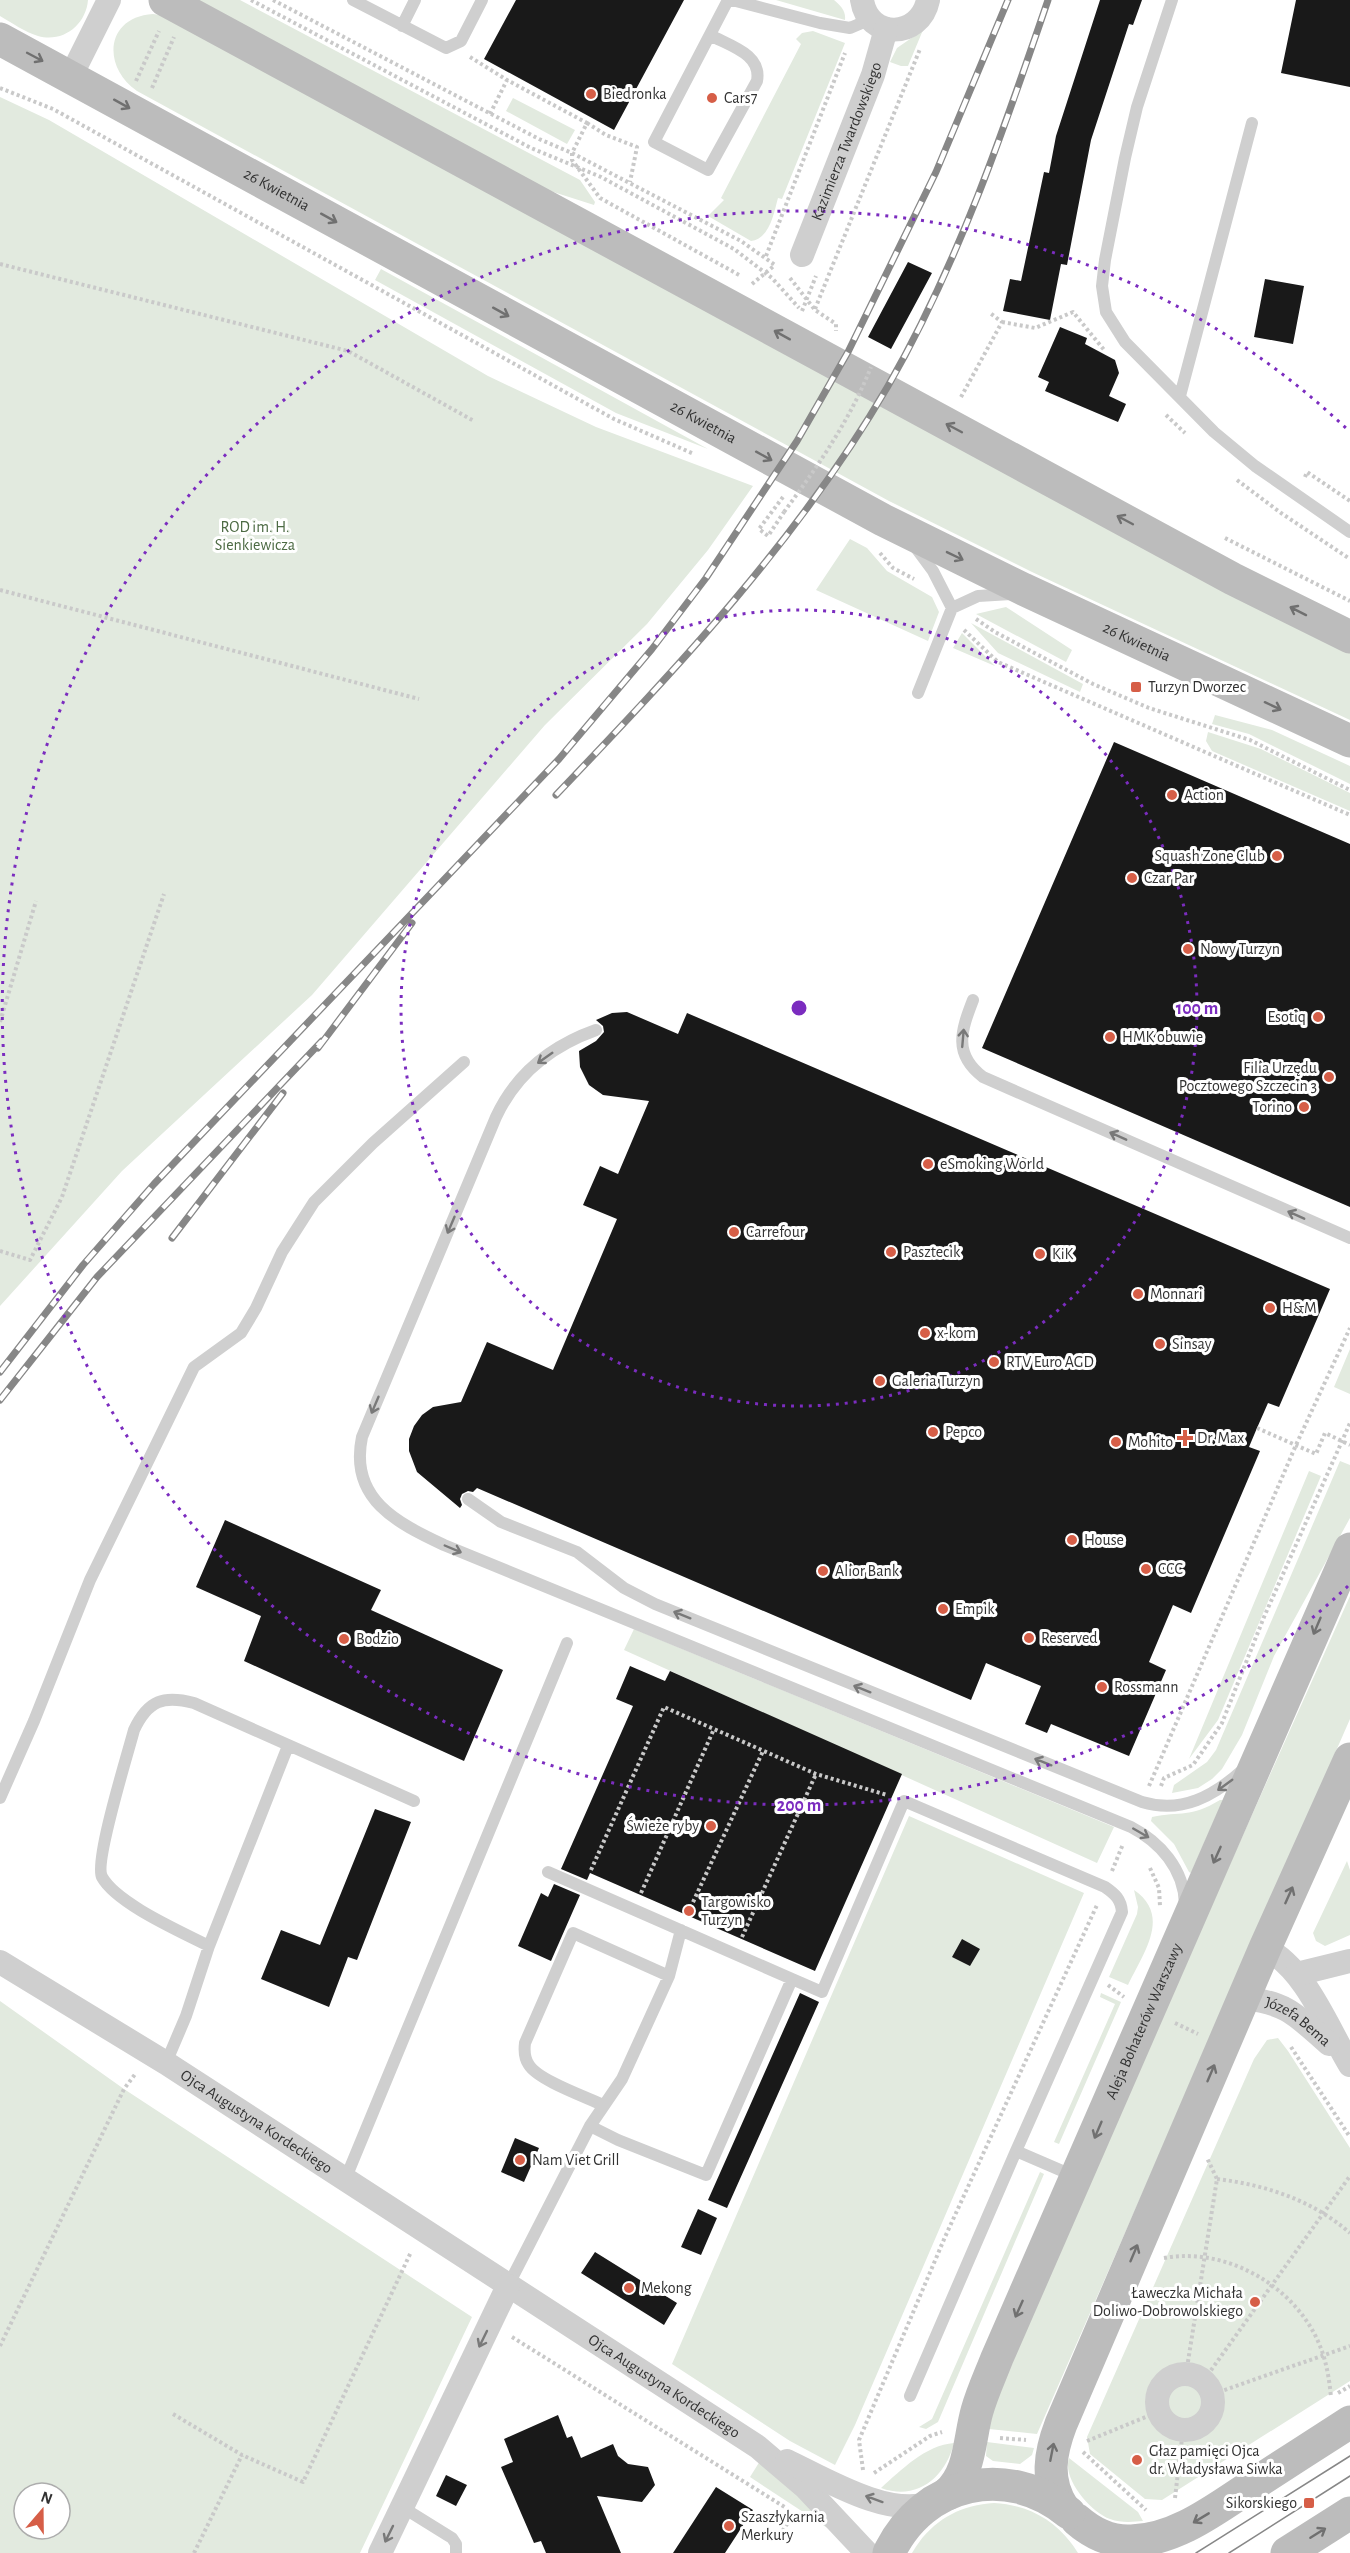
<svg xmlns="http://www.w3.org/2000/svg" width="1350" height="2553" font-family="'Alegreya Sans',sans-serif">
	<rect width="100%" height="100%" fill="#fff"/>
	<path fill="#e2eadf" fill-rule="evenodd" d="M0 0H88C86 25 63 43 38 36 25 32 12 23 0 16Z
		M195 0H240L580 180 595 202 594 205 544 189Z
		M776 0H834C841 6 846 11 845 20Z
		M153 14 160 15 1350 653V720L1032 572 889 501 137 91C102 67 105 17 153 14Z
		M923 30 908 66H901L890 62 897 48Z
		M813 31 845 43 782 199 778 198C774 212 770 239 751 241L708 216 724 200 721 198 801 44 796 39 802 33Z
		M0 97 49 120 488 376 596 427 753 486 708 550 647 624 545 725 312 995 122 1171 0 1306Z
		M513 98 575 130 567 144 506 111Z
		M381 269 666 426 708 449 616 413 375 280Z
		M850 539 867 548 887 571 932 597 939 612 928 641 816 590Z
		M1006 607 1072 650 1066 662 976 614Z
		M971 623 1083 684 1080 692 998 653Z
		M962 633 995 666 953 648Z
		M1215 715 1272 730 1350 766V784L1249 734 1212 724Z
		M1208 732 1261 749 1350 793V811L1212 751 1206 741Z
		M1350 1349V1394L1334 1387Z
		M1340 1461 1350 1465V1518L1274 1656 1242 1735 1222 1769 1212 1779 1198 1788 1172 1793 1174 1785 1207 1762 1216 1750Z
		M1309 1471 1321 1476 1218 1720 1189 1759Z
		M1350 1596V1719L1037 2434 989 2429 995 2402 1200 1931Z
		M634 1629 1114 1827 1097 1863 624 1650Z
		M1220 1800H1223L1191 1873 1189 1872 1174 1844 1151 1821 1152 1817C1181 1811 1190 1818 1220 1800Z
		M909 1816 1084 1893 855 2425 835 2465 790 2441 672 2364Z
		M1347 1861 1350 1870V1935L1325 1946 1316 1941 1313 1933Z
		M1134 1890C1172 1916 1143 1953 1128 1985L1109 1977 1137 1914 1138 1907Z
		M1101 1993 1121 2002 1059 2144 1054 2142 1115 2004 1100 1997Z
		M0 2001 124 2089 472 2317 360 2553H0ZM24 2493H60V2529H24Z
		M1278 2038 1288 2051 1350 2148V2381L1162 2500 1145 2499 1090 2454 1087 2437 1254 2059 1267 2040Z
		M1040 2172 1044 2174 938 2422 926 2429 919 2427 932 2419Z
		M987 2442 1034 2448 1032 2455 1020 2464 993 2461 986 2456Z
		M954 2443C945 2478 917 2501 881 2488 901 2470 926 2445 954 2443Z
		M1069 2458 1138 2512 1143 2521C1132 2522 1121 2523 1110 2519 1091 2512 1062 2479 1069 2458Z
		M760 2461 787 2481 829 2529 750 2477Z
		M994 2503C1030 2505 1059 2522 1078 2553H912C930 2522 958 2505 994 2503Z"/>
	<path fill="#191919" d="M516 0H684L614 130 484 59Z
		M1100 0H1142L1133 25 1129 24 1091 140 1067 265 1061 264 1050 320 1003 311 1010 279 1021 281 1044 172 1049 173 1056 136Z
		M1296 0H1350V87L1281 73Z
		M908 262 932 273 891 349 868 337Z
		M1265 279 1304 286 1293 344 1254 337Z
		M1060 327 1087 338 1085 344 1115 360 1119 373 1109 396 1126 404 1118 422 1045 391 1049 382 1038 377Z
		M1114 742 1350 844V1207L982 1048Z
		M627 1012 678 1034 687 1013 1330 1289 1279 1407 1268 1403 1257 1428 1249 1447 1260 1451 1191 1613 1173 1605 1149 1662 1166 1670 1129 1756 1051 1724 1047 1733 1025 1724 1041 1686 986 1663 971 1700 477 1488 473 1492 468 1491 462 1494 460 1499 462 1505 460 1508 417 1472 409 1451V1439L414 1426 422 1415 433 1407 461 1402 487 1342 553 1370 617 1219 583 1205 600 1166 618 1174 649 1101 603 1095 589 1085 580 1067 579 1051 596 1041 604 1032 603 1026 596 1020 612 1013Z
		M225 1520 381 1590 371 1610 503 1670 464 1761 244 1661 261 1616 196 1587Z
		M630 1666 665 1681 670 1671 902 1774 815 1971 590 1873 587 1880 561 1869 633 1706 616 1699Z
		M375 1809 411 1822 357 1960 348 1957 329 2007 261 1979 281 1930 320 1945Z
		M554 1884 580 1895 551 1961 518 1946 541 1893 548 1897Z
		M962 1939 980 1949 970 1966 952 1957Z
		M800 1993 819 2002 727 2208 708 2200Z
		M515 2138 539 2148 524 2182 501 2172Z
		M698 2209 717 2218 701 2255 681 2247Z
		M595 2252 677 2303 664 2325 581 2273Z
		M558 2415 567 2438 572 2436 581 2458 613 2444 618 2456 628 2464 648 2467 655 2485 642 2502 597 2496 621 2553H546L541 2541 534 2543 501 2467 513 2462 504 2439Z
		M446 2475 467 2485 456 2506 436 2496Z
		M716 2487 753 2510 725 2553H673Z"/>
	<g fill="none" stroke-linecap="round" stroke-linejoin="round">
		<path stroke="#c9c9c9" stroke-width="4" stroke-dasharray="3 3" stroke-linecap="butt" d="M251 0 531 148 601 177 734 249 772 278 799 308
			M273 0 539 139 572 153V160L600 198 741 276
			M470 57 507 80 587 123 572 153 741 241 775 265
			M136 81 159 31
			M0 88 53 109 614 419 694 454
			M152 88 174 37
			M490 114 507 80
			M587 123 606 135 637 147 630 182
			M766 256 845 53
			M0 264 348 351 474 421
			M790 278 815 310 836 324V331
			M752 284 775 265
			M815 309 920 49
			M802 311 816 276
			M1002 322 1035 328 1073 312 1105 351
			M961 397 1002 322 990 313
			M1166 415 1185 433
			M1305 477 1307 472 1350 501
			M1237 480 1281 513 1350 559
			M783 497 759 529 768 536 784 512
			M1225 538 1350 601
			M880 553 893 568 914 579
			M0 590 419 699
			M976 619 995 632 1093 684 1149 708 1250 740 1350 790
			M964 630 998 662 1350 815
			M0 1022 36 901
			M0 1251 30 1260 62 1197 164 894
			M1257 1428 1316 1454 1325 1433 1350 1445
			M1149 1786 1296 1445 1350 1328
			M1161 1786 1164 1778 1193 1765 1222 1723 1264 1617 1350 1423
			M1150 1868 1159 1888 1160 1906
			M591 1870 664 1707 816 1774 887 1795
			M1112 1871 1123 1844
			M641 1893 714 1729
			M688 1913 763 1751
			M742 1937 816 1774
			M1108 1985 1124 1997
			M1175 2023 1198 2034
			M1291 2047 1350 2137
			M1217 2179C1266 2185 1312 2200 1350 2233
			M1164 2258C1225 2247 1291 2284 1317 2339 1326 2358 1329 2377 1331 2397
			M512 2337 791 2511
			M0 2346 124 2089 136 2073
			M1186 2374 1217 2179 1207 2158
			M1204 2380 1350 2176
			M1338 2393 1350 2386
			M1213 2394 1350 2346
			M173 2414 242 2455 303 2482 411 2252
			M1000 2438 1026 2440
			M1087 2441 1158 2412
			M1083 2452 1146 2510
			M863 2470 859 2440 945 2237 1097 1905
			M874 2473 930 2436 942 2432
			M1175 2498 1183 2430
			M776 2541 794 2513
			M194 2553 242 2455"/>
		<path stroke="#cfcfcf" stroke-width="12" d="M353 0 446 48 461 41 482 0
			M732 0 820 23 850 28 871 19
			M1172 0 1137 107 1125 158 1105 260 1102 286 1106 312 1125 342 1214 432 1255 466 1350 532
			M402 26 415 0
			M710 35C730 46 762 54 757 81L708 170 654 142 728 0
			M1180 396 1252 123
			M916 548 933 571 952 608
			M918 693 952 608 978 596 1011 594
			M973 1000C961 1031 953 1054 983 1077L1350 1238
			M596 1030C551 1046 516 1074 496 1117L362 1437C349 1499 397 1523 444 1545L1131 1827C1160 1842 1184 1869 1185 1904
			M468 1499 501 1522 577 1552 624 1588 655 1604 1142 1802C1182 1814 1214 1796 1244 1769
			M0 1798 34 1721 90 1580 194 1367 241 1333 256 1308 282 1252 314 1202 373 1143 464 1062
			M548 1872 792 1979
			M209 1946C182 1932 117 1904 102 1877 94 1862 128 1753 134 1730 148 1700 164 1695 194 1703L414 1801
			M166 2063 186 2016 209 1946 288 1746
			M603 2105C586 2097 538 2080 529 2065 524 2058 524 2051 525 2043L573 1933 669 1976
			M590 2126 618 2140 706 2175 792 1979 822 1992 904 1801 1105 1887C1115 1894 1121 1899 1122 1912L1016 2151 1074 2176
			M345 2180 567 1643
			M508 2286 590 2126 622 2079 669 1976 681 1930
			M910 2396 1016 2151
			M402 2507 452 2538 456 2544V2553"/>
		<g stroke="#cfcfcf" stroke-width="24">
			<path d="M862 0C868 40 920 39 928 0"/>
			<path d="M71 76 109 0"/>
			<path id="s1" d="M802 255 873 75 886 29"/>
			<path d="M1265 1948C1306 1969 1327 2027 1350 2065"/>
			<path id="s2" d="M0 1962 166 2063 758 2447 806 2488 867 2553"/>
			<path d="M1297 1974 1350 1961"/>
			<path id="s3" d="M1244 1998C1288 2003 1297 2016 1329 2044"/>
			<circle cx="1185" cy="2402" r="28"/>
			<path d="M787 2461C825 2479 889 2518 930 2503"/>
			<path d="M380 2553 508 2286"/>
		</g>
		<g stroke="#bcbcbc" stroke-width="33">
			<path d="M165 0 1233 579 1350 637"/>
			<path id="s4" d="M0 39 883 520 1023 589 1350 741"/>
			<path id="s5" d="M947 2494C971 2473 969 2439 977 2411 982 2393 990 2376 997 2358L1350 1549"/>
			<path d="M1063 2508C1045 2480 1050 2453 1061 2424L1265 1948 1350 1759"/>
			<path d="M1077 2520C1092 2533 1111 2542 1131 2541 1177 2540 1217 2508 1254 2484 1286 2463 1318 2443 1350 2422"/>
			<path d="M889 2553C923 2481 1008 2462 1069 2513"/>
			<path d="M1287 2553 1350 2513"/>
		</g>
		<path stroke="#878787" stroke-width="1.5" d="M1196 2553 1350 2456
			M1229 2553 1350 2476"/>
		<defs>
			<path id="rail" d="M556 795C678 667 799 539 888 386 958 264 1003 132 1048 0
				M318 1048 412 923
				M172 1238 283 1093
				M0 1372 83 1265 154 1184 559 759 652 649 706 578 797 441 848 352 936 172 1008 0
				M0 1400 97 1277 322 1041"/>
		</defs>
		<use href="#rail" stroke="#878787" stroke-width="7"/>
		<use href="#rail" stroke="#fff" stroke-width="4.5" stroke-dasharray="14" stroke-linecap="butt"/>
		<path stroke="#c9c9c9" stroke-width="4" stroke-dasharray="3 3" stroke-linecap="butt" d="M784 512C818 466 850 420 871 367"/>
	</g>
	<defs><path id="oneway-shaft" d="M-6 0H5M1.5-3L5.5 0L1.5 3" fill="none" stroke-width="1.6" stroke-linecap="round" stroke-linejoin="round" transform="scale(1.5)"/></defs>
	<g stroke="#707070">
		<use href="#oneway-shaft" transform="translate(35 57) rotate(28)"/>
		<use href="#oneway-shaft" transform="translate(122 104) rotate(29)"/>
		<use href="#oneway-shaft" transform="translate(329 218) rotate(29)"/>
		<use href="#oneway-shaft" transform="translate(501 312) rotate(29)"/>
		<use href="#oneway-shaft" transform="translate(782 335) rotate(-151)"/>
		<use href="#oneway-shaft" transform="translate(954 428) rotate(-152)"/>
		<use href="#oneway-shaft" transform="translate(764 456) rotate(29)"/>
		<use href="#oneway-shaft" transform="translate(1125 520) rotate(-152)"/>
		<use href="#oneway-shaft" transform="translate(955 556) rotate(26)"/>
		<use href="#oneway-shaft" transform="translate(1298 611) rotate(-153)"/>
		<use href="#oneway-shaft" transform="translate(1273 706) rotate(25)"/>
		<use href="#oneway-shaft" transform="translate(1317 1626) rotate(113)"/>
		<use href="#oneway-shaft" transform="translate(1217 1855) rotate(114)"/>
		<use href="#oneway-shaft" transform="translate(1289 1895) rotate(-66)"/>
		<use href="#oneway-shaft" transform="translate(1211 2073) rotate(-67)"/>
		<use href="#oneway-shaft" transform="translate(1098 2130) rotate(113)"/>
		<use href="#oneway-shaft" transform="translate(1134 2253) rotate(-67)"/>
		<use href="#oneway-shaft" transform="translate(1019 2309) rotate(114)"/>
		<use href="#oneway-shaft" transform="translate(1052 2452) rotate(-79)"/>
		<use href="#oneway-shaft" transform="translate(1201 2518) rotate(149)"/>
		<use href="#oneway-shaft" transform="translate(1318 2533) rotate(-32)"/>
	</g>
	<g stroke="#797979">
		<use href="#oneway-shaft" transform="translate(963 1038) rotate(-85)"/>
		<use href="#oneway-shaft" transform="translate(545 1058) rotate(145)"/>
		<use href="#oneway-shaft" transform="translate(1118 1136) rotate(-156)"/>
		<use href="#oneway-shaft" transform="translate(1296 1215) rotate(-156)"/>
		<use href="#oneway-shaft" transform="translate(451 1225) rotate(113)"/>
		<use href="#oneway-shaft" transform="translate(375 1405) rotate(113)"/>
		<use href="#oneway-shaft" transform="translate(453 1549) rotate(23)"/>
		<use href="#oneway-shaft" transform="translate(682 1615) rotate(-158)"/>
		<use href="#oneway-shaft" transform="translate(862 1689) rotate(-158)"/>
		<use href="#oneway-shaft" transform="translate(1043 1762) rotate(-158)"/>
		<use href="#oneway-shaft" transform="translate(1225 1785) rotate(144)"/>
		<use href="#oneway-shaft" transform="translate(1141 1833) rotate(30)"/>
		<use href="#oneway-shaft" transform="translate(483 2339) rotate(116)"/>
		<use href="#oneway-shaft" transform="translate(874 2499) rotate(-160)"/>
		<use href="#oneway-shaft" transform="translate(389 2534) rotate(116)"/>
	</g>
	<g fill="none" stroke="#7b2cbf" stroke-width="3" stroke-dasharray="3 6">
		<circle cx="799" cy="1008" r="398"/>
		<path d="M1348 1586A797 797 0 1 1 1348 430"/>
	</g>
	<g fill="#d65e47" stroke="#fff" stroke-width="2">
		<circle cx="591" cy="94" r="6"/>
		<circle cx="712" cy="98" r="6"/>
		<rect x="1130" y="681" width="12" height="12" rx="3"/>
		<circle cx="1172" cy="795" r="6"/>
		<circle cx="1277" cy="856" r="6"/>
		<circle cx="1132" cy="878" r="6"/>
		<circle cx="1188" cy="949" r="6"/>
		<circle cx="1318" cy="1017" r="6"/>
		<circle cx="1110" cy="1037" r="6"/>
		<circle cx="1329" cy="1077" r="6"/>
		<circle cx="1304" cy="1107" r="6"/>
		<circle cx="928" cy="1164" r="6"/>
		<circle cx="734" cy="1232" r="6"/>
		<circle cx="891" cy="1252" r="6"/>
		<circle cx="1040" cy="1254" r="6"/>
		<circle cx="1138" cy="1294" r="6"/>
		<circle cx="1270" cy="1308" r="6"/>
		<circle cx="925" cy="1333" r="6"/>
		<circle cx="1160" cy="1344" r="6"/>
		<circle cx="994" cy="1362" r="6"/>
		<circle cx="880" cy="1381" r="6"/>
		<circle cx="933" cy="1432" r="6"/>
		<path d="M1182 1429h6v6h6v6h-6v6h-6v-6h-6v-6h6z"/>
		<circle cx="1116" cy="1442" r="6"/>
		<circle cx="1072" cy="1540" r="6"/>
		<circle cx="1146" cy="1569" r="6"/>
		<circle cx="823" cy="1571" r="6"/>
		<circle cx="943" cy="1609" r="6"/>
		<circle cx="1029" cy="1638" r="6"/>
		<circle cx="344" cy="1639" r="6"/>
		<circle cx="1102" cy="1687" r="6"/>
		<circle cx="711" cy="1826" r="6"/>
		<circle cx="689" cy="1911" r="6"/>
		<circle cx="520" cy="2160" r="6"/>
		<circle cx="629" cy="2288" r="6"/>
		<circle cx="1255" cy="2302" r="6"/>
		<circle cx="1137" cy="2460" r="6"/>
		<rect x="1303" y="2497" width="12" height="12" rx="3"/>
		<circle cx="729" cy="2526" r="6"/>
	</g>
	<g text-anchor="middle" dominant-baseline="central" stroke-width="6" stroke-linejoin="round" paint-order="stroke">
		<g font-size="16" fill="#323232" stroke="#fff" text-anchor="start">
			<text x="603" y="94">Biedronka</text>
			<text x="724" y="98">Cars7</text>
			<text x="1148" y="687">Turzyn Dworzec</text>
			<text x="1184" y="795">Action</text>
			<text x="1265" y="856" text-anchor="end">Squash Zone Club</text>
			<text x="1144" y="878">Czar Par</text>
			<text x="1200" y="949">Nowy Turzyn</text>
			<text x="1306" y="1017" text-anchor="end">Esotiq</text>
			<text x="1122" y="1037">HMK obuwie</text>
			<text x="1317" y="1068" text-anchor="end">Filia Urzędu<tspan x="1317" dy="18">Pocztowego Szczecin 3</tspan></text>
			<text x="1292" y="1107" text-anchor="end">Torino</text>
			<text x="940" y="1164">eSmoking World</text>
			<text x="746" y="1232">Carrefour</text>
			<text x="903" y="1252">Pasztecik</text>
			<text x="1052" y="1254">KiK</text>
			<text x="1150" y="1294">Monnari</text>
			<text x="1282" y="1308">H&amp;M</text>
			<text x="937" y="1333">x-kom</text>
			<text x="1172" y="1344">Sinsay</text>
			<text x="1006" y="1362">RTV Euro AGD</text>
			<text x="892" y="1381">Galeria Turzyn</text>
			<text x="945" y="1432">Pepco</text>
			<text x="1197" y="1438">Dr. Max</text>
			<text x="1128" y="1442">Mohito</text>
			<text x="1084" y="1540">House</text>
			<text x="1158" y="1569">CCC</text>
			<text x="835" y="1571">Alior Bank</text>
			<text x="955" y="1609">Empik</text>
			<text x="1041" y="1638">Reserved</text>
			<text x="356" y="1639">Bodzio</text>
			<text x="1114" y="1687">Rossmann</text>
			<text x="699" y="1826" text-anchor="end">Świeże ryby</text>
			<text x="701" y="1902">Targowisko<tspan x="701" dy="18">Turzyn</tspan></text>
			<text x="532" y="2160">Nam Viet Grill</text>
			<text x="641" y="2288">Mekong</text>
			<text x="1243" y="2293" text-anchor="end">Ławeczka Michała<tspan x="1243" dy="18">Doliwo-Dobrowolskiego</tspan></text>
			<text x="1149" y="2451">Głaz pamięci Ojca<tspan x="1149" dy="18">dr. Władysława Siwka</tspan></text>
			<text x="1297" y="2503" text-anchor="end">Sikorskiego</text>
			<text x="741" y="2517">Szaszłykarnia<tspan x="741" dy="18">Merkury</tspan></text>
		</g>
		<g font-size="16" fill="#323232" stroke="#fff">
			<text stroke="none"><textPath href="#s1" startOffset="122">Kazimierza Twardowskiego</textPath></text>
			<text stroke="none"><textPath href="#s4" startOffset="315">26 Kwietnia</textPath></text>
			<text stroke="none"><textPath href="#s4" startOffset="801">26 Kwietnia</textPath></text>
			<text stroke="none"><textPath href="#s4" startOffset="1287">26 Kwietnia</textPath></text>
			<text stroke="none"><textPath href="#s5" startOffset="514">Aleja Bohaterów Warszawy</textPath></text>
			<text stroke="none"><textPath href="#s3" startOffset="60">Józefa Bema</textPath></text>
			<text stroke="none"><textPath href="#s2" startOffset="302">Ojca Augustyna Kordeckiego</textPath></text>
			<text stroke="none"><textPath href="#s2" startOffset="788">Ojca Augustyna Kordeckiego</textPath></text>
		</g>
		<g font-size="16" fill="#4c6a43" stroke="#fff">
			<text x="255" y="527">ROD im. H.<tspan x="255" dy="18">Sienkiewicza</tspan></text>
		</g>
	</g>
	<circle cx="799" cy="1008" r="9" fill="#7b2cbf" stroke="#fff" stroke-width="3"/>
	<g font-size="18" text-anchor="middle" font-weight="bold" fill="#7b2cbf" stroke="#fff" stroke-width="6" stroke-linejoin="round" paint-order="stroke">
		<text x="1197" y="1014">100 m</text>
		<text x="799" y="1811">200 m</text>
	</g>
	<g transform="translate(42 2511) rotate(20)"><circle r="28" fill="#ffffff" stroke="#adadad" stroke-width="1.5"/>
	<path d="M0-4.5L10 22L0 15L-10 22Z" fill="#d65e47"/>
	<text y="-9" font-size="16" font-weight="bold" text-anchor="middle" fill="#323232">N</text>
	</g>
</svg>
